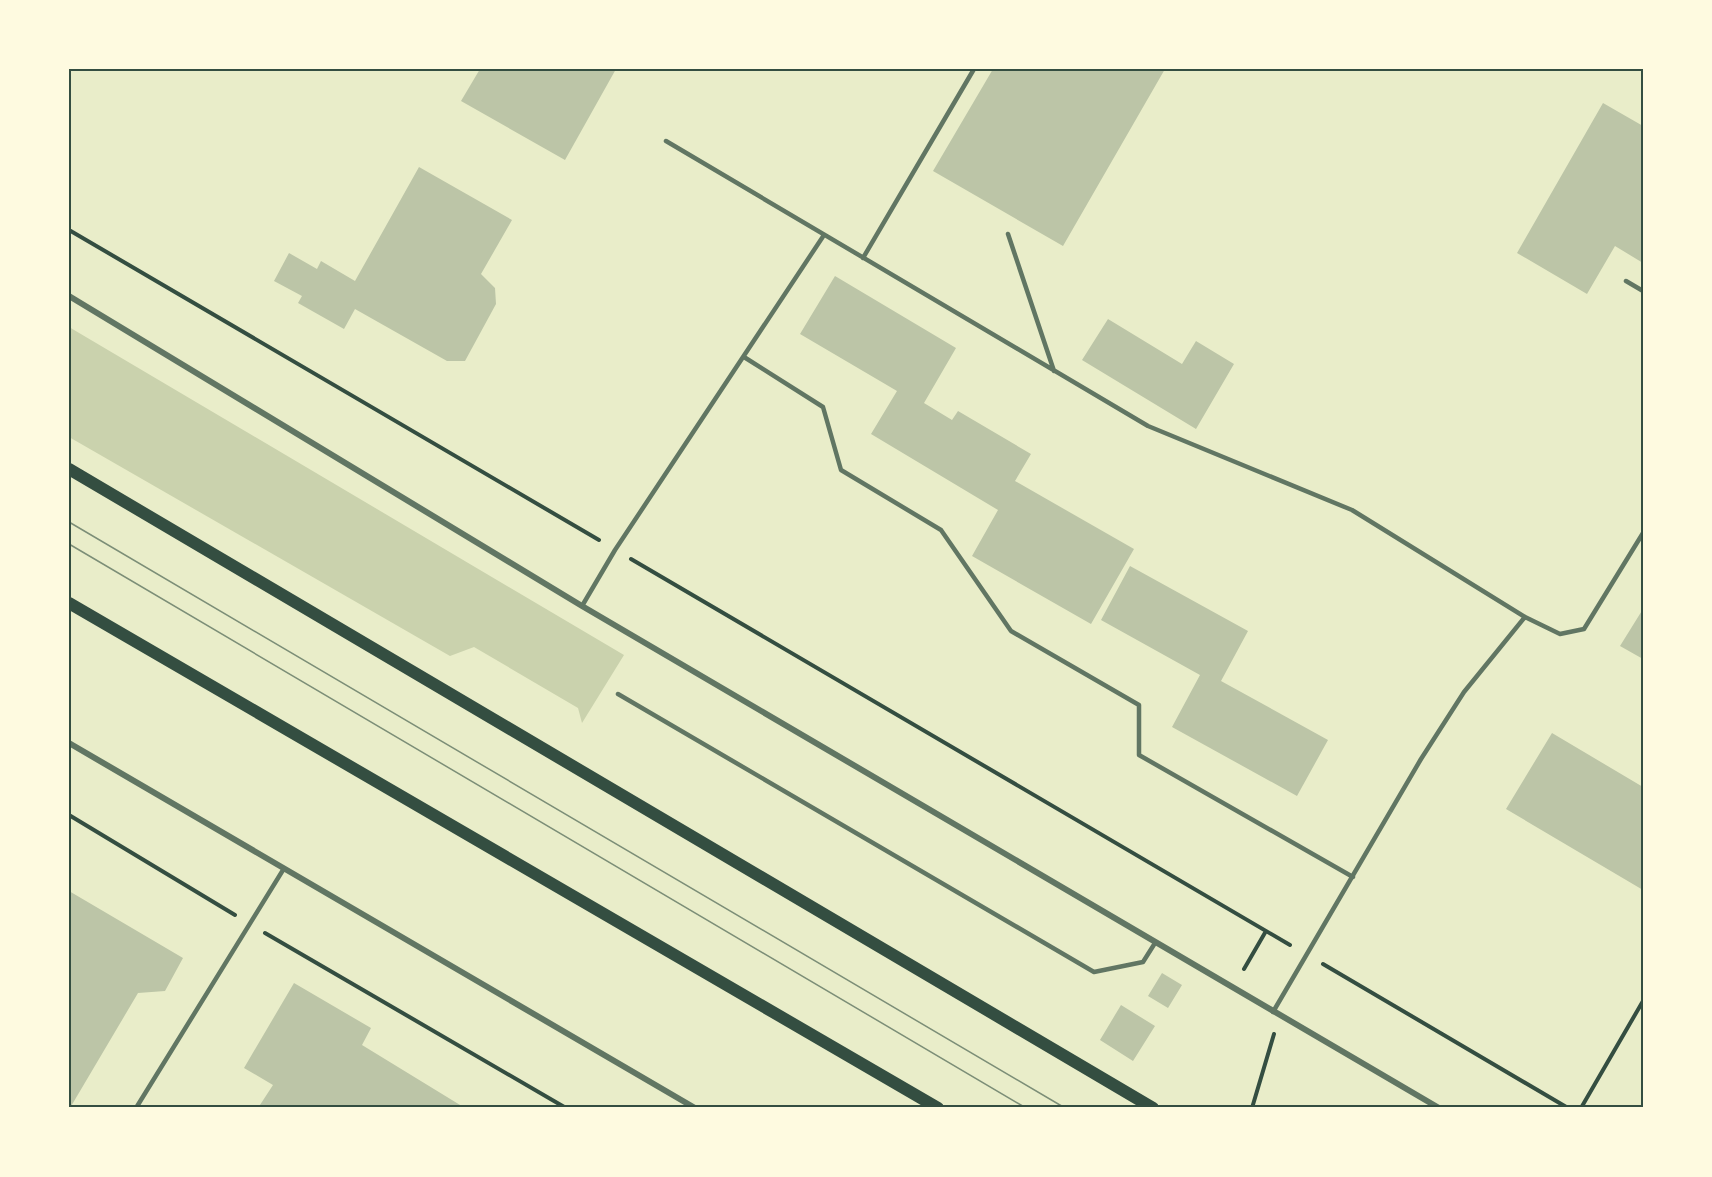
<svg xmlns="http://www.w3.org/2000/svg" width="1712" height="1177" font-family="'Crimson Pro',serif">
	<rect width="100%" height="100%" fill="#e9edc9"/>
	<path fill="#cad2ad" d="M69 327 624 655 582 723 578 708 474 647 450 656 69 437Z"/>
	<path fill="#bcc5a7" d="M480 69H616L565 160 461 101Z
		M993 69H1165L1063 246 933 171Z
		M1603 103 1643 126V263L1615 246 1587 294 1517 253Z
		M419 167 512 220 481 274 495 288 496 304 465 361H447L355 309 344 329 298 303 302 296 274 281 289 253 317 269 321 261 355 281Z
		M835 276 956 348 924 403 952 420 958 411 1031 454 1015 481 1134 549 1091 624 972 556 998 510 871 434 897 391 800 334Z
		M1108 319 1182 364 1196 341 1234 364 1196 429 1082 360Z
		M1130 566 1248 631 1221 681 1328 740 1297 796 1172 727 1200 675 1101 620Z
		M1643 609V659L1620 646Z
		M1552 733 1643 787V890L1506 809Z
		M69 891 183 958 165 991 138 993 70 1108Z
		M1162 973 1182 985 1168 1008 1148 996Z
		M294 983 371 1028 362 1045 465 1108H258L273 1085 244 1068Z
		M1121 1005 1155 1026 1133 1061 1100 1040Z"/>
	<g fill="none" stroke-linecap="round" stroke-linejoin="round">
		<path stroke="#344e41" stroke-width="4" d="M69 230 599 540
			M631 559 1290 945
			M69 815 235 915
			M265 933 566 1108
			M1323 964 1568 1108
			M1244 969 1266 931
			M1252 1108 1274 1034
			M1581 1108 1643 1001"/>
		<path stroke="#617663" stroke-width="4.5" d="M666 141 1148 426 1352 510 1525 617
			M1008 234 1054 371
			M863 258 974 69
			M1626 281 1643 291
			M744 357 823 407 841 470 941 530 1011 631 1139 705V755L1353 877
			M582 606 615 550 824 235
			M618 694 1094 972 1143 962 1155 943
			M1273 1012 1421 759 1464 692 1525 617 1560 634 1584 629 1643 533
			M136 1108 283 870"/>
		<path stroke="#617663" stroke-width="6" d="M69 296 582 606 1439 1108
			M69 743 695 1108"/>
		<path stroke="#344e41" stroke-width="12" d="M69 469 1153 1108
			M69 603 938 1108"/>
		<path stroke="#7c8e77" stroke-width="1.5" d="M69 522 1065 1108
			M69 544 1026 1108"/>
	</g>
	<rect width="1712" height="1177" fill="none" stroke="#fefae0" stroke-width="141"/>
	<rect x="70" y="70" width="1572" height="1036" fill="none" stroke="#344e41" stroke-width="2"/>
</svg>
